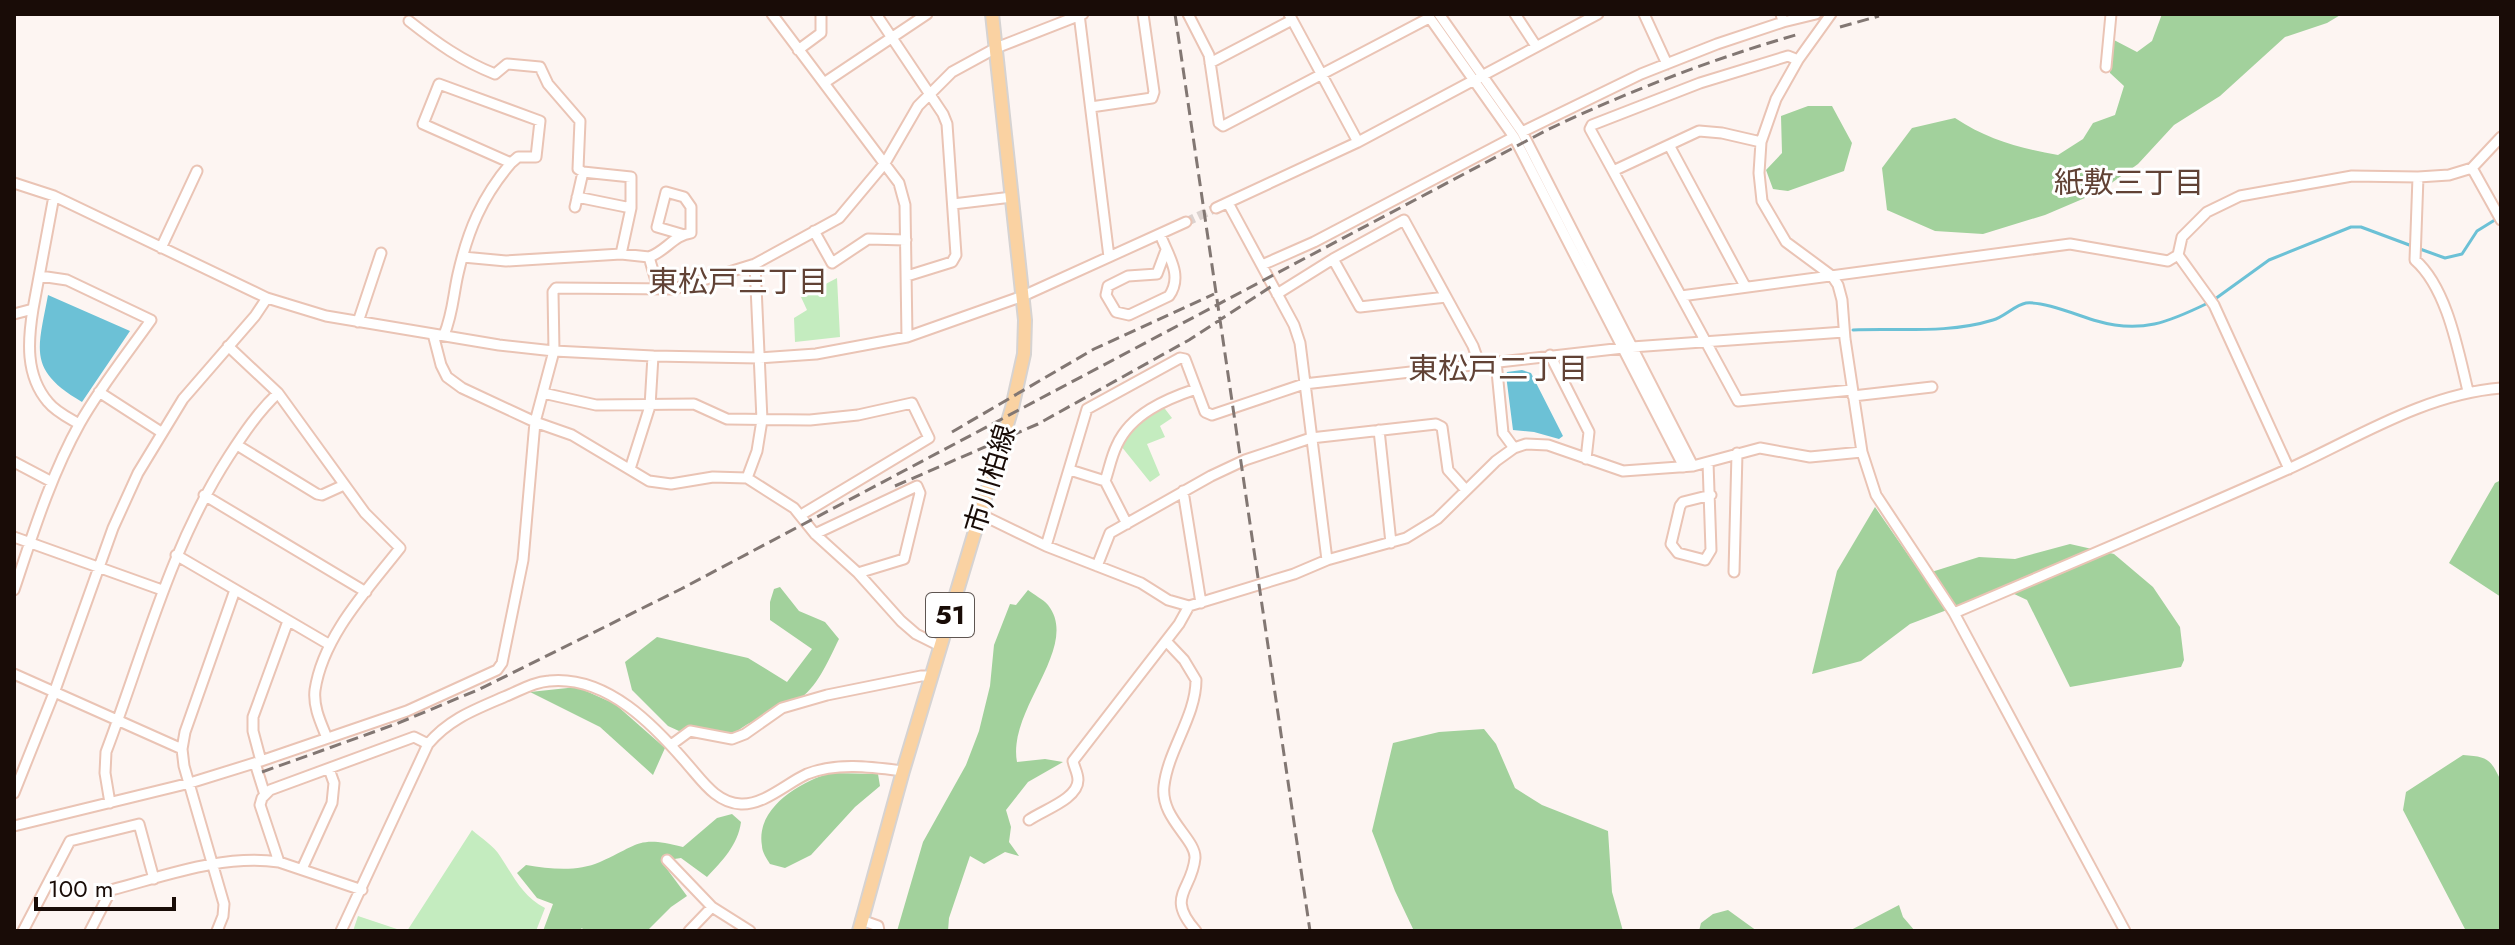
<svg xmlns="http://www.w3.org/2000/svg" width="2515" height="945" font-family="Jost,'Noto Sans JP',sans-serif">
	<rect width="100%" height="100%" fill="#fdf5f2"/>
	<path fill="#c4ecbf" d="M837 278 840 337 795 342 794 318 807 310 801 297Z
		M1162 405 1172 418 1160 426 1165 437 1147 444 1160 475 1150 482 1121 446 1138 423Z
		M472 830C481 838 494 846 500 856 514 877 522 896 545 908L536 931H407Z
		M358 916 403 931H353Z"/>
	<path fill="#a2d19c" d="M2162 14H2342L2327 23 2285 37 2220 96 2174 125 2138 164 2099 192 2045 215 1983 234 1935 231 1887 210 1882 168 1912 128 1955 118C1988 140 2020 148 2058 155L2083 139 2093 123 2115 115 2124 86 2110 73 2108 46 2114 40 2137 52 2152 41Z
		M1808 106H1832L1852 143 1844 171 1788 191 1773 189 1766 170 1782 153 1781 116Z
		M2501 480V597L2449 563 2495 483Z
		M1875 507 1922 575 1979 557 2015 559 2070 544 2114 554 2153 587 2180 627 2184 660 2181 667 2070 687 2027 600 2012 593 1976 599 1910 624 1861 661 1812 674 1837 571Z
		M780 587 799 611 825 622 839 639C829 659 819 684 801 698 780 714 751 717 733 735L695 726 679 731 668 726 632 690 625 662 657 637 748 658 787 682 812 649 770 620V602L774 589Z
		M1028 590C1034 595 1043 599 1048 605 1081 647 1007 709 1017 762L1045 759 1063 762 1028 782 1006 810 1011 827 1009 842 1019 856 1005 852 984 864 970 856 949 918 948 931H897L923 842 966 765 979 731 990 686 994 645 1010 604 1016 605Z
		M577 687 615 704 665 748 653 775 600 727 530 692Z
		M1484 729 1496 744 1515 788 1542 805 1608 831 1612 892 1623 931H1414L1395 891 1372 831 1393 743 1439 732Z
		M2463 755C2488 757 2490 758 2501 781V931H2466L2403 810 2406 792Z
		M831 773 878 774 880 786 855 807 811 855 785 868 770 864C767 859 762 852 762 846 755 808 801 781 831 773Z
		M732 814 741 822C738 845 722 861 707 877L681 858 661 861 687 896 671 907 647 931H584L582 928 579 931H543L553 904 537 898 517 873 526 865C551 869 577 872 600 862 639 845 637 835 683 847L717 818Z
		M1899 905 1903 917 1915 931H1849Z
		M1728 910 1757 931H1699L1701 923 1713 914Z"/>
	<path fill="#6cc1d6" d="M48 295 130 331 82 402C27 370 38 350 48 295Z
		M1522 370 1531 373 1563 436 1559 439 1534 432 1513 430 1506 375 1507 372Z"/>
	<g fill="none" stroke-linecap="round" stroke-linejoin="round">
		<path stroke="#6cc1d6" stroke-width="3" d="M2420 249 2445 258 2462 254 2477 231 2498 218
			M2215 299 2269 260 2351 227H2361L2412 246
			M1853 330C1899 328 1948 334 1993 320 2004 317 2015 305 2026 303 2044 301 2079 316 2097 321 2141 334 2169 322 2208 303"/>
		<path stroke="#dbd2cf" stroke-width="9" stroke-dasharray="9 4.5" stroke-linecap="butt" d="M1186 222 1216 208"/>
		<defs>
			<path id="minor" d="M772 14 899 183 905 205 907 337
				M876 14 943 114 947 124 956 255 952 262 907 276
				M1079 14 1109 257
				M1188 14 1209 55 1219 123 1223 126 1429 18
				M1289 14 1358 142
				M1427 14 1514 137 1684 467
				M1439 14 1522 132 1693 466
				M1515 14 1536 46
				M1644 14 1667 64
				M1781 14 1783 22 1816 14
				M1831 14 1798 60 1776 99 1761 142 1759 173 1762 201 1786 242 1832 276 1838 285 1842 300 1845 339 1862 452 1876 495 1954 613 2125 931
				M409 21C437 43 462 61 495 74L507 64 540 67 548 84 580 121 578 169 583 172 631 177V208L621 254
				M798 50 821 33V14
				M1210 63 1292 20
				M2106 67 2111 14
				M824 83 927 14
				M1091 107 1152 98 1154 92 1143 14
				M1522 132 1641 74 1717 44 1783 22
				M2501 137 2472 168 2501 220
				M1761 142 1722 133 1699 131 1613 171 1738 401 1852 390
				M1669 145 1745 286
				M1613 171 1590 129 1592 125 1700 83 1788 56 1798 60
				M2418 177 2415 260C2447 288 2458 350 2468 391
				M14 183 54 196 267 298 326 316 499 345 554 351 653 356 759 358 816 354 907 337 1023 296 1186 222
				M577 197 631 208
				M1228 203 1294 325 1300 343 1327 560
				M953 204 1012 197
				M575 207 583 172
				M1216 208 1358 142 1598 14
				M814 231 832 263 868 239 906 240
				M1160 234C1167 254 1184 275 1169 296L1129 315 1116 312 1106 295 1108 286 1128 276 1157 274 1166 250
				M161 248 197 171
				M2178 255 2214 305 2289 469
				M463 257 506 261 621 254 649 257 658 288
				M649 257C665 252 674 235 691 233V207L684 197 666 192 657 227 681 234
				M1333 259 1360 307 1446 297
				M1262 265 1314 242 1514 137
				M1277 294 1333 259 1404 220 1473 346 1479 363
				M1681 296 2070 244 2168 261 2178 255 2182 237 2207 212 2240 196 2352 176 2418 177 2449 175 2472 168
				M33 309C28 340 25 375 48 402 56 412 69 418 79 424
				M14 314 33 309 54 196
				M358 322 381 253
				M433 334 441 365 447 377 462 388 535 422 572 435 649 481 671 484 713 477 747 478 794 508 815 534 858 573 901 621 916 634 940 646
				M444 335C453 313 453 296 458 274 468 230 482 197 511 163L423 124 439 84 540 121 536 157H518L511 163
				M228 346 278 393 365 513 400 548C368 589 323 636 315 690 313 707 321 723 327 738
				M1550 355 1589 432 1586 459
				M1496 361 1503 433 1514 448
				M99 392 161 432
				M543 393 596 405 694 404 727 419 810 420 858 415 912 403 929 438 801 515
				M1853 396 1932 387
				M1379 430 1391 543
				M237 445 317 494 322 495 344 485
				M14 462 52 482
				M1708 462 1711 550 1705 560 1678 553 1671 544 1680 506 1683 502 1711 495
				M630 469 650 406 653 356
				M1070 470 1105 481
				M747 478 757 451 762 420 755 264
				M1183 491 1201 603
				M204 495 366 592
				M980 514 1046 546 1141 583 1168 600 1189 606 1294 574 1327 560 1406 538 1437 519 1496 461 1514 448 1526 444 1548 445 1623 471 1693 466 1760 448 1810 457 1862 452
				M1127 524 1105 481C1109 470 1111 457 1117 445 1131 414 1166 399 1196 389
				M815 534 917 486 920 493 904 559 858 573
				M14 537 162 590
				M1046 546 1087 409 1180 358 1185 359 1205 412 1212 415 1304 384 1632 347 1844 332
				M176 555 330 645
				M1097 566 1110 533 1211 476 1245 460 1311 438 1436 424 1442 427 1448 470 1465 489
				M1734 572 1737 453
				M14 590C33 533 51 475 80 423 101 386 127 354 151 320L67 280 40 276
				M1954 613C2065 566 2176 519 2286 470 2355 439 2424 394 2501 388
				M1166 641 1184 660 1196 680C1196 716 1168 750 1164 786 1160 818 1196 839 1195 858 1192 891 1165 896 1196 931
				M14 674 182 749
				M671 745 690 731 732 739 745 734 782 708 827 695 921 676H932
				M261 761 253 731V717L288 621
				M255 763 265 795
				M14 793 54 693 113 528 138 473 183 399 255 316 267 298
				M110 803 105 773 106 752C144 652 170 547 229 456 244 433 258 412 278 393
				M1029 820C1043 810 1078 799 1078 780 1078 773 1074 767 1073 761L1179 624 1189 606
				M14 826 190 783 261 761 407 711 497 670 502 663 523 560 535 422 554 351 553 292 556 288 674 289 755 264 839 218 885 163 918 106 952 72 996 48 1083 14
				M667 860 712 907 750 931
				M279 862 362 890
				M302 869 332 803 334 783 329 769
				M861 920 878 926 879 931
				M23 931 70 841 139 824 154 879
				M90 931 111 890C165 876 222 854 279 862L260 805 262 798 270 790 414 737 428 744
				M217 931 223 916 224 904 184 766 182 749 185 732 235 590
				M341 931 428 744C449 719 474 710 504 697 519 691 533 682 549 681 607 675 655 726 689 766 703 782 717 803 741 804 764 805 787 783 807 774 837 762 872 767 903 771
				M689 931 712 907"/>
			<path id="major" d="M859 931 903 771 1012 408 1024 354 1025 320 992 14"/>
		</defs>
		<use href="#minor" stroke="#eac4b5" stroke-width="13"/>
		<use href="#major" stroke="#d6d3d2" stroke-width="16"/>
		<use href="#minor" stroke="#fff" stroke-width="9"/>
		<use href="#major" stroke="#fad2a2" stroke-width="12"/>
		<path stroke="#827773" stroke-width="3" stroke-dasharray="12 6" stroke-linecap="butt" d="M1175 14 1310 931
			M1840 27 1879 16
			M952 432 1094 349 1214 294
			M895 486 1038 424 1189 340 1275 284
			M262 772 396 724 480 689 681 589 1547 130C1629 91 1712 59 1799 34"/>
	</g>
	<g text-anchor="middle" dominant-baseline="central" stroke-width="6" stroke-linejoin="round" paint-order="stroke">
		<rect fill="#fff" stroke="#5e5551" stroke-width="2" x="926" y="593" width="48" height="44" rx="6"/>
		<g font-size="26" font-weight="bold" fill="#190c07">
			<text x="950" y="615">51</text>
		</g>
		<g font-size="28" fill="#190c07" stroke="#fff">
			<text transform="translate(990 479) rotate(-73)">市川柏線</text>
		</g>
		<g font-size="30" fill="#614235" stroke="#fff">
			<text x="2129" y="182">紙敷三丁目</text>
			<text x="738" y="281">東松戸三丁目</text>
			<text x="1498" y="368">東松戸二丁目</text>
		</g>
	</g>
	<rect width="2515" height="945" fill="none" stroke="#190c07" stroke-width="32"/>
	<path d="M36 897v12h138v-12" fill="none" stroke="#190c07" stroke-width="4"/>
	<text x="48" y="897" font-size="24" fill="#190c07" stroke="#ffffff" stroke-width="6" paint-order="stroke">100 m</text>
</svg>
